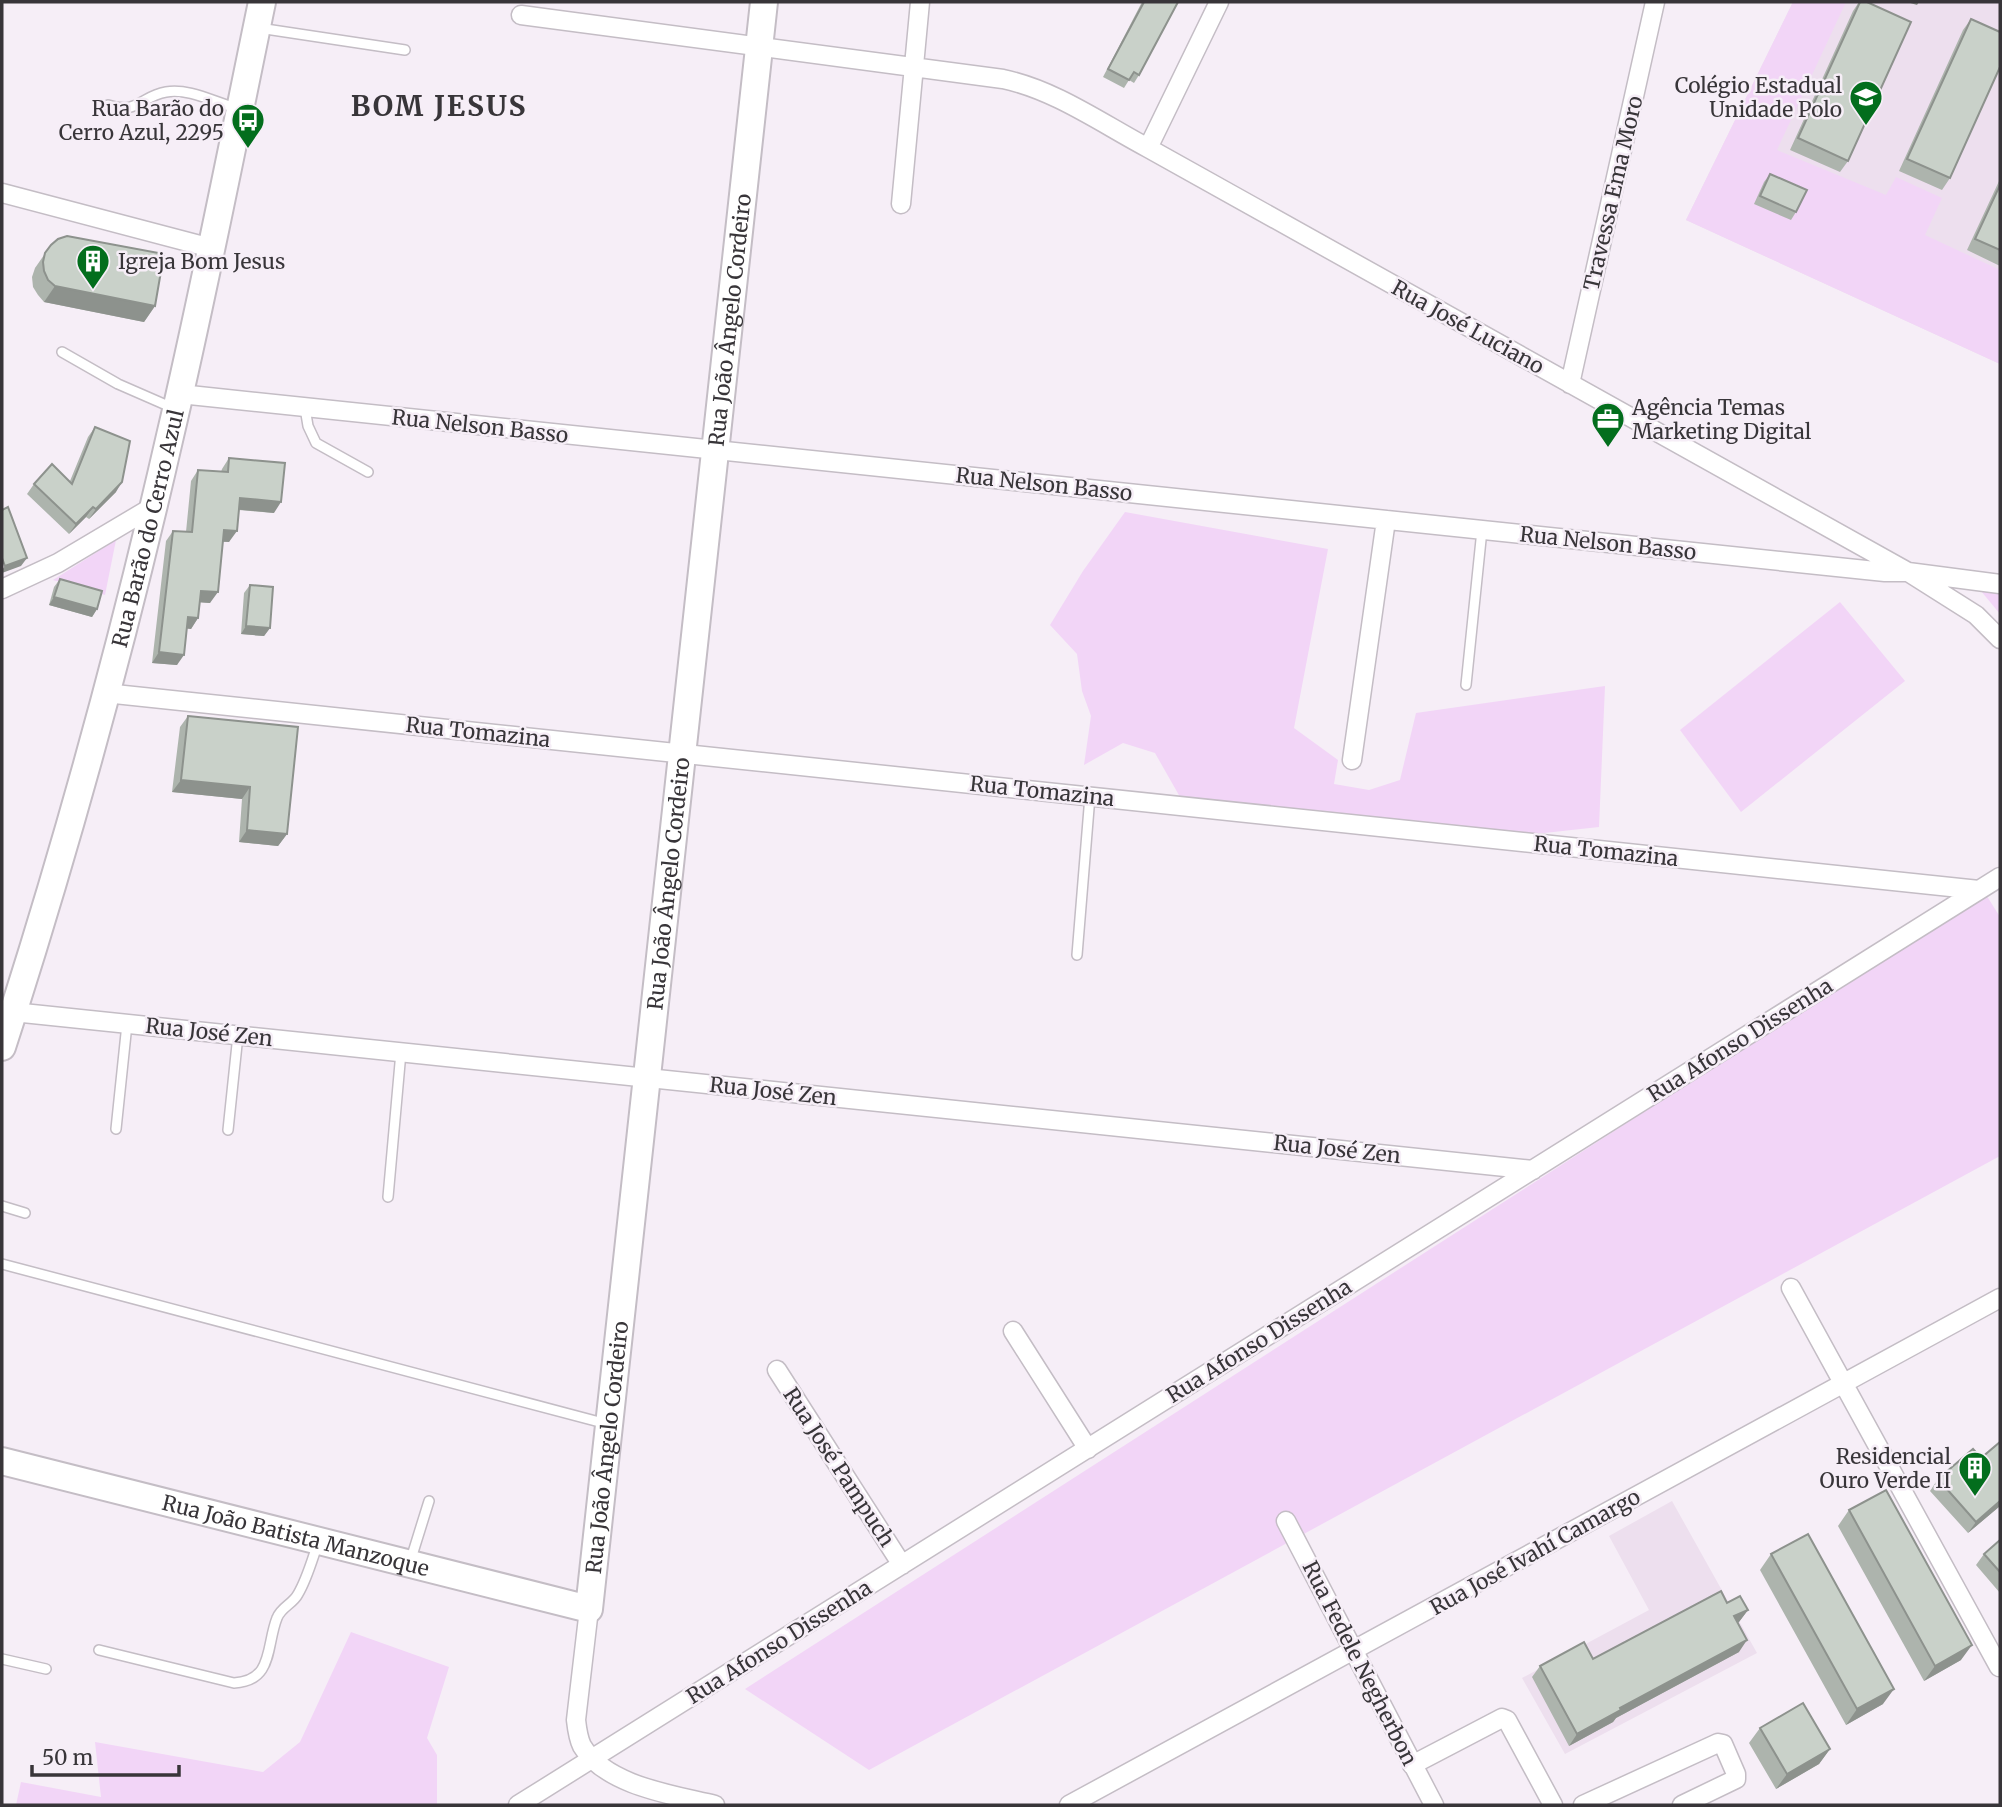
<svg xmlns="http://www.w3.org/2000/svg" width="2002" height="1807" font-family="Merriweather,serif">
	<rect width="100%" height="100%" fill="#f6eef7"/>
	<path fill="#eddfee" d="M1793 2H2000V364L1686 220Z
		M1672 1501 1757 1653 1565 1754 1522 1678 1649 1610 1609 1536Z"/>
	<path fill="#f2d5f7" d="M1793 2H1846L1777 150 1886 195 1896 177 1942 198 1925 235 2000 270V364L1686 220Z
		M1125 512 1328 549 1294 728 1338 760 1334 784 1369 790 1400 780 1416 713 1605 686 1599 827 1526 835 1180 797 1155 753 1123 743 1084 765 1091 716 1082 691 1077 654 1050 625 1083 571Z
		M116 540 105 595 53 580Z
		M1981 591 2000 594V614Z
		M1840 602 1905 681 1741 812 1680 730Z
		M1985 893 2000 917V1156L869 1770 745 1689Z
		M351 1632 449 1667 427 1738 437 1755V1805H16L21 1782 101 1797 95 1742 263 1772 300 1742Z"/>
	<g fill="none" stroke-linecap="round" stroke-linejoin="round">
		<defs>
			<path id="lane" d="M259 28 405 50
				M108 105C138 115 141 96 166 92 189 88 214 102 236 108
				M62 352 118 384 173 408
				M305 408 308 426 316 443 368 472
				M1466 685 1482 530
				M1077 955 1090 796
				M116 1129 127 1024
				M228 1130 238 1035
				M388 1197 401 1052
				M2 1206 25 1213
				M2 1264 607 1424
				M410 1562 429 1501
				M99 1650 234 1683C274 1681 266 1645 277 1618 281 1607 293 1604 298 1594 307 1579 312 1560 318 1543
				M2 1659 46 1669"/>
			<path id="street" d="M521 15 1003 79C1055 90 1101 123 1148 148L1908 572 1976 615 2000 639
				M1148 148 1219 2
				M2 193 211 248
				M901 204 920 2
				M1570 384 1655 2
				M180 394 1885 572H1908L2000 584
				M2 589 58 563 154 506
				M105 693 1979 890
				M1352 760 1386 520
				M13 1012 1533 1170
				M1791 1288 1999 1667
				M1013 1331 1088 1449
				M777 1370 902 1565
				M1286 1521 1434 1805
				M589 1609 576 1720C577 1729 578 1738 582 1746 606 1786 674 1795 715 1805
				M1412 1765 1502 1718 1507 1720 1553 1805
				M518 1805 2000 877
				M1069 1805 2000 1298
				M1583 1805 1718 1743 1723 1744 1736 1774V1779L1682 1805"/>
			<g id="secondary">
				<path id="s1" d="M2 1047C67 846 123 642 170 436 204 292 232 147 262 2"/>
				<path id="s2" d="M2 1461 589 1609 764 2"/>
			</g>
		</defs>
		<use href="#lane" stroke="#c4bdc5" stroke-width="12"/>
		<use href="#street" stroke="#c4bdc5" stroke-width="21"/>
		<use href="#secondary" stroke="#c4bdc5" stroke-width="30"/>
		<use href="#lane" stroke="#fff" stroke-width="9"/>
		<use href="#street" stroke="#fff" stroke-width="18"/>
		<use href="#secondary" stroke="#fff" stroke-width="26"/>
	</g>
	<path fill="#adb4ad" d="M1142 2H1178L1139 75 1134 83 1129 80 1124 88 1103 77Z
		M1859 2H1867L1848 161 1840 172 1790 150 1853 11Z
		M1971 19 1950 178 1942 190 1899 171 1963 30Z
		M1770 174 1796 212 1791 220 1754 204 1764 182Z
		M2000 179V266L1967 250Z
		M51 245 155 306 144 322 44 302 38 295 33 287 32 277 35 268Z
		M95 427 116 492 89 519 86 517 69 534 27 494 34 484 70 481 88 437Z
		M229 458 274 513 239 510 229 542H223L210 603 200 602 198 618 191 629 187 628 177 665 152 663 166 541 173 531 186 532 191 481 198 470 221 472 222 469Z
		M60 579 97 609 92 617 49 605 54 587Z
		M250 585 270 628 264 636 241 634 244 593Z
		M188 716 298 727 287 834 278 846 239 842 242 799 172 792 180 727Z
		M2000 1442V1506L1968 1533 1930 1491 1938 1479 1981 1458Z
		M1849 1510 1961 1660 1924 1681 1838 1526Z
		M2000 1540V1593L1976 1565 1984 1554Z
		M1771 1554 1883 1704 1846 1725 1760 1570Z
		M1727 1603 1748 1610 1738 1623 1739 1652 1616 1718 1613 1722 1569 1746 1532 1677 1540 1666 1593 1659Z
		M1760 1728 1830 1749 1819 1764 1776 1789 1749 1743Z"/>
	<path fill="#8d928d" d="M1907 2H1919L1917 5Z
		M55 286 155 306 144 322 44 302Z
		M122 482 116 492 89 519 96 509Z
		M240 498 281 502 274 513 232 509Z
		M93 507 86 517 69 534 76 524Z
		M224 530 237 531 229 542 216 541Z
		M27 558 21 566 2 573V570L5 566Z
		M201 591 218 592 210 603 194 602Z
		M54 597 97 609 92 617 49 605Z
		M188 617 198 618 191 629 181 628Z
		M246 626 270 628 264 636 241 634Z
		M159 652 184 655 177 665 152 663Z
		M181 780 250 787 242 799 172 792Z
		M247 830 287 834 278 846 239 842Z
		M2000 1501V1506L1968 1533 1976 1522Z
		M1748 1610 1739 1622 1726 1628 1734 1616Z
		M1747 1640 1739 1652 1616 1718 1613 1722 1569 1746 1577 1734 1620 1708Z
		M1972 1645 1961 1660 1924 1681 1935 1666Z
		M1894 1689 1883 1704 1846 1725 1857 1709Z
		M1830 1749 1819 1764 1776 1789 1787 1774Z"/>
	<path fill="#c9d1c9" stroke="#8d928d" stroke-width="2" d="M1144 2H1178L1139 75 1134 72 1129 80 1108 69Z
		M1860 2H1867L1911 22 1848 161 1798 138Z
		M1971 19 2000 32V67L1950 178 1907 159Z
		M1770 174 1807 190 1796 212 1760 196Z
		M2000 185V250L1975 239Z
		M67 236 164 254 155 306 55 286 48 280 44 271 43 262 45 253 51 245 58 239Z
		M95 427 130 441 122 482 96 509 93 507 76 524 34 484 52 464 72 484Z
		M229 458 285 463 281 502 240 498 237 531 224 530 218 592 201 591 198 618 188 617 184 655 159 652 173 531 192 532 198 470 228 472Z
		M8 507 27 558 5 566 2 558V510Z
		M60 579 102 591 97 609 54 597Z
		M250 585 273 587 270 628 246 626Z
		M188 716 298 727 287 834 247 830 250 787 181 780Z
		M2000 1442V1501L1976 1522 1938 1479 1973 1449 1981 1458Z
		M1886 1490 1972 1645 1935 1666 1849 1510Z
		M1808 1534 1894 1689 1857 1709 1771 1554Z
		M2000 1540V1572L1984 1554Z
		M1721 1591 1727 1603 1740 1596 1748 1610 1734 1616 1747 1640 1620 1708 1621 1710 1577 1734 1540 1666 1584 1642 1593 1659Z
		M1803 1703 1830 1749 1787 1774 1760 1728Z"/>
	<defs>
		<symbol id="school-pin" viewBox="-11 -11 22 30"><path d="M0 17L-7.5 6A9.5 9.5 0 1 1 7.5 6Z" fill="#036e1d" stroke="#f6eef7"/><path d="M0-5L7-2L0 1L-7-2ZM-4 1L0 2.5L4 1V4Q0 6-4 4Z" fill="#fff"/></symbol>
		<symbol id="bus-pin" viewBox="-11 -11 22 30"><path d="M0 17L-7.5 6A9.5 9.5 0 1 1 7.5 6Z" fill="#036e1d" stroke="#f6eef7"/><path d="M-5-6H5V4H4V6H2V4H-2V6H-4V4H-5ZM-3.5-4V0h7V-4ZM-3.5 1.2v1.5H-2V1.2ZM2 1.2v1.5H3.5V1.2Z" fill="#fff"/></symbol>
		<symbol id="building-pin" viewBox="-11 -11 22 30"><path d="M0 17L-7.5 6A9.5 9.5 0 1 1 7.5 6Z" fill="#036e1d" stroke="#f6eef7"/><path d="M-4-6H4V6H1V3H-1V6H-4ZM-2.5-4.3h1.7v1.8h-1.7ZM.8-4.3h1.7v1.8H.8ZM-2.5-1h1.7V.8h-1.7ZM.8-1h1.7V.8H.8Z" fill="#fff"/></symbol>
		<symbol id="office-pin" viewBox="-11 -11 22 30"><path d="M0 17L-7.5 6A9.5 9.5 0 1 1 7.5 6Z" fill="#036e1d" stroke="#f6eef7"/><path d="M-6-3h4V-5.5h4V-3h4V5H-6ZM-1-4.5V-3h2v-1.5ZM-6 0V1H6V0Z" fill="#fff"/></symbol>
	</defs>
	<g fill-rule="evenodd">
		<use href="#school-pin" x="1847" y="78" width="38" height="52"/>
		<use href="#bus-pin" x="229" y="101" width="38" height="52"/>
		<use href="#building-pin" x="74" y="242" width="38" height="52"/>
		<use href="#office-pin" x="1589" y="400" width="38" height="52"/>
		<use href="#building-pin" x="1956" y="1449" width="38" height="52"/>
	</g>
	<g text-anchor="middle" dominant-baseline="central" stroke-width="5" stroke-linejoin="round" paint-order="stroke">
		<g font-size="21" fill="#383539" stroke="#f6eef7" text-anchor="end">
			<text x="1842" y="85">Colégio Estadual<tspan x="1842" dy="24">Unidade Polo</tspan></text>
			<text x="224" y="108">Rua Barão do<tspan x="224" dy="24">Cerro Azul, 2295</tspan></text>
			<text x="118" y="261" text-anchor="start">Igreja Bom Jesus</text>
			<text x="1632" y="407" text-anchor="start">Agência Temas<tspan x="1632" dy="24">Marketing Digital</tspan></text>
			<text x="1951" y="1456">Residencial<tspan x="1951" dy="24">Ouro Verde II</tspan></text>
		</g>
		<g font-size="21" fill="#383539" stroke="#f6eef7">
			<text transform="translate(1613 193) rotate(-77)">Travessa Ema Moro</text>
			<text stroke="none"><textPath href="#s2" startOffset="1902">Rua João Ângelo Cordeiro</textPath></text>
			<text transform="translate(1468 327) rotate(29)">Rua José Luciano</text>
			<text transform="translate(480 426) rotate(6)">Rua Nelson Basso</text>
			<text transform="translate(1044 484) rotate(6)">Rua Nelson Basso</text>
			<text stroke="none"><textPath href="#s1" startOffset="539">Rua Barão do Cerro Azul</textPath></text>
			<text transform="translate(1608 543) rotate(6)">Rua Nelson Basso</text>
			<text transform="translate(478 732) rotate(6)">Rua Tomazina</text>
			<text transform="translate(1042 791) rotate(6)">Rua Tomazina</text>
			<text transform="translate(1606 851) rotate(6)">Rua Tomazina</text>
			<text stroke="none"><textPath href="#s2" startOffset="1335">Rua João Ângelo Cordeiro</textPath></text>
			<text transform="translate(209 1032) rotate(6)">Rua José Zen</text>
			<text transform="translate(1740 1040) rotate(-32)">Rua Afonso Dissenha</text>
			<text transform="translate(773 1091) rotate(6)">Rua José Zen</text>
			<text transform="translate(1337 1149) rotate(6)">Rua José Zen</text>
			<text transform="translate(1259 1341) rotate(-32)">Rua Afonso Dissenha</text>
			<text stroke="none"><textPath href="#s2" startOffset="768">Rua João Ângelo Cordeiro</textPath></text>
			<text transform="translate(839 1467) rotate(57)">Rua José Pampuch</text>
			<text stroke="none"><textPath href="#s2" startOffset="303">Rua João Batista Manzoque</textPath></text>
			<text transform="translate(1535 1552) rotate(-29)">Rua José Ivahí Camargo</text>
			<text transform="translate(779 1642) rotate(-32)">Rua Afonso Dissenha</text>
			<text transform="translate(1360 1663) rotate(63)">Rua Fedele Negherbon</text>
		</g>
		<g font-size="28" font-weight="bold" letter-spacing="2" fill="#383539" stroke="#f6eef7">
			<text x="439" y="106">BOM JESUS</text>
		</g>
	</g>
	<rect width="2002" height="1807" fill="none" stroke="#383539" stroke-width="7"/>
	<path d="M32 1765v10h147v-10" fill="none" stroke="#383539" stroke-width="3.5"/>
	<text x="42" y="1765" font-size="21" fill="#383539" stroke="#f6eef7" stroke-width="5" paint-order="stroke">50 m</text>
</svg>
